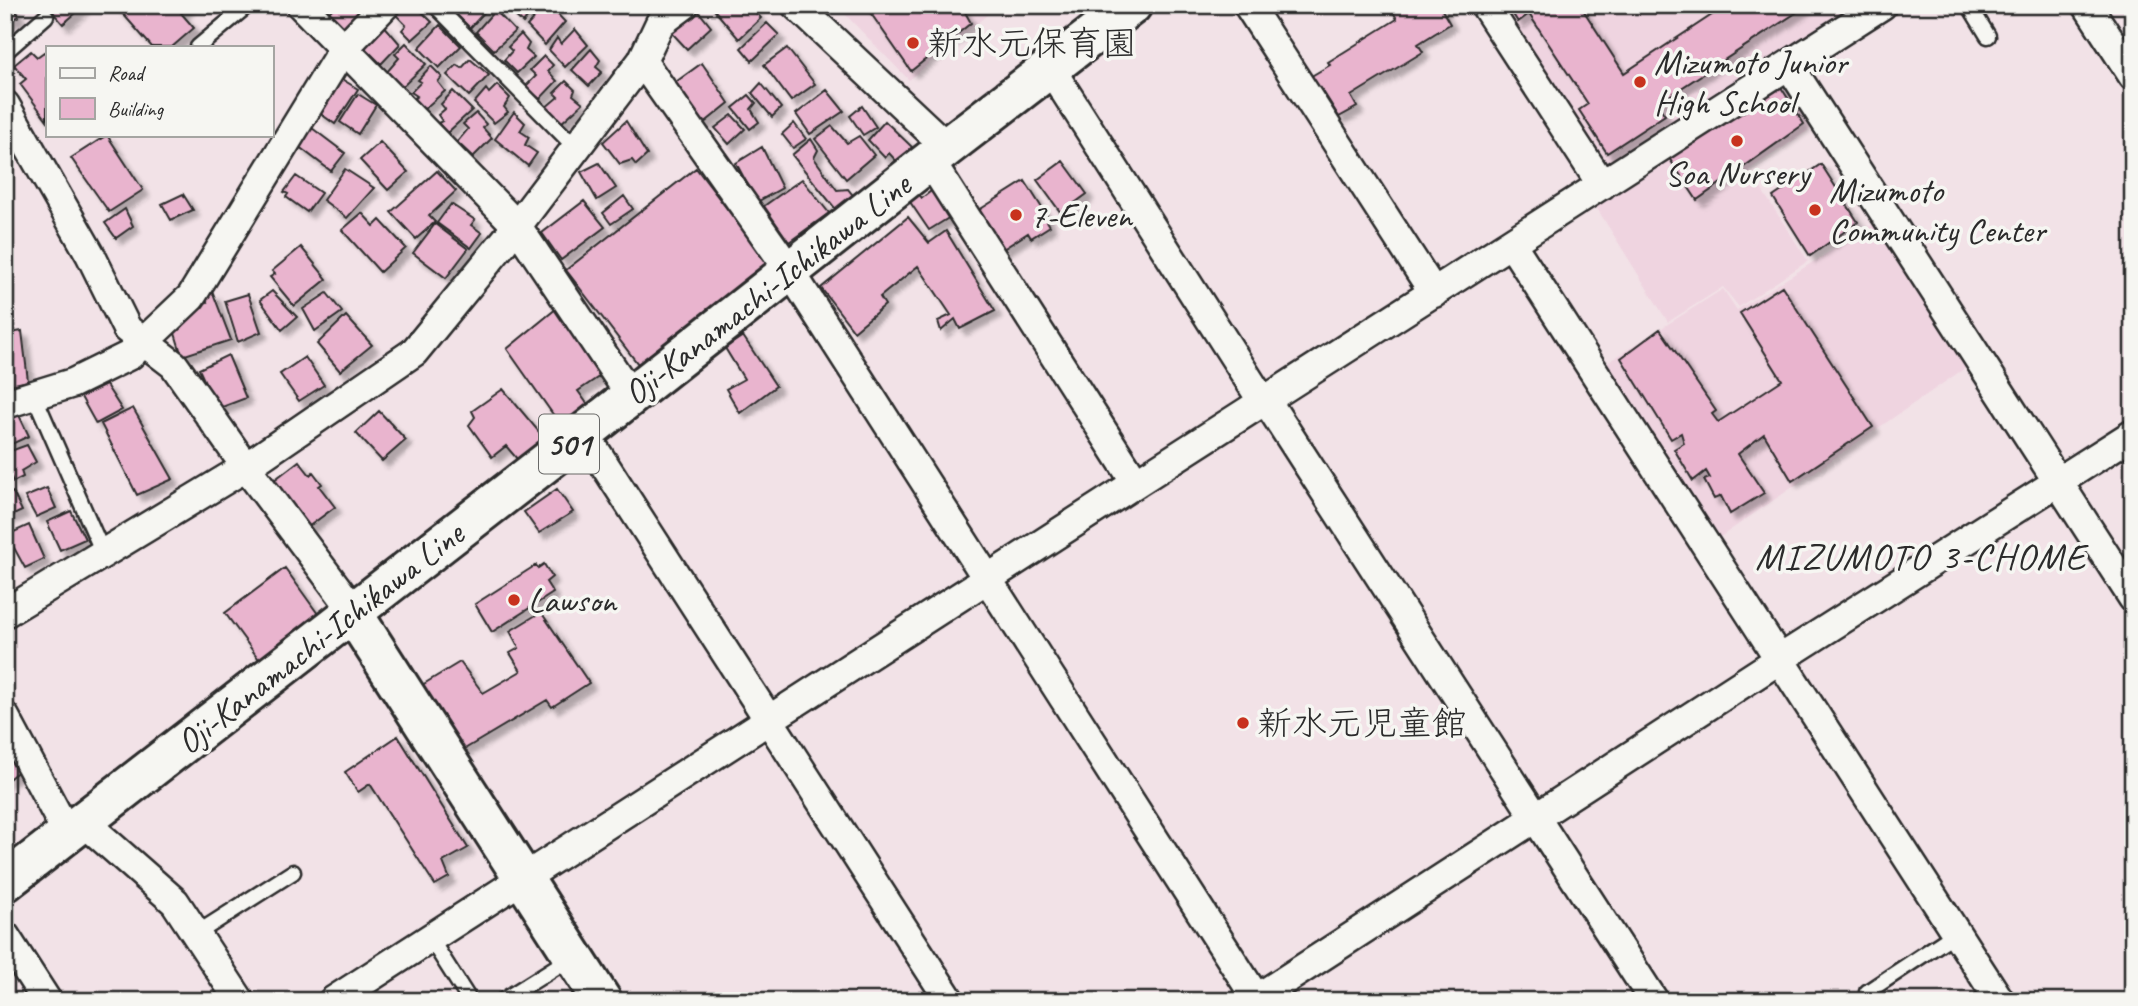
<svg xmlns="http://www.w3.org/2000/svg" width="2138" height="1006" font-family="Caveat,'Klee One',sans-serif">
	<defs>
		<filter id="shadow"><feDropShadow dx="6" dy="6" stdDeviation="2" flood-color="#0004"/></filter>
	</defs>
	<rect width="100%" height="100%" fill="#f2e2e7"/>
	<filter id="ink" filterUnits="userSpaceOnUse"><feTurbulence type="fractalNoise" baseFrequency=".0143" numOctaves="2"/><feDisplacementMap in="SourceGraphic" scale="14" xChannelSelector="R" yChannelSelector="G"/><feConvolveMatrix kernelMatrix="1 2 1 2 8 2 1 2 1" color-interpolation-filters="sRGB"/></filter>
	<g filter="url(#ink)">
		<path fill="#efd4e0" d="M836 5H999L909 80Z
			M1496 5H1852L1611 162 1597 159Z
			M1786 74 1818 124 1749 170 1808 261 1739 307 1723 287 1668 322 1593 202Z
			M1875 223 1968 366 1713 542 1602 366 1723 289 1737 310Z"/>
		<path fill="#e9b4ce" stroke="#2b2b2b" stroke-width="2" filter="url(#shadow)" d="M5 5H13L19 16 5 24Z
			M53 5H81L83 7 63 24 49 8Z
			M115 5H187L188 7 181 13 194 28 172 47H152Z
			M336 5H358L363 12 343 28 329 12Z
			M406 5H415L432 22 412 40 402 30 406 25 396 15Z
			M457 5H490V6L470 28 452 10Z
			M518 5H538L523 23 512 13Z
			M546 5H549L565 22 545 45 527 26Z
			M710 5H749L761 18 739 39Z
			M865 5H961L971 23 911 71Z
			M1400 5H1449L1442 10 1450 24 1418 44 1423 52 1351 96 1357 107 1339 117 1321 88 1316 91 1308 78 1330 65 1328 62 1397 19 1392 10Z
			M1507 5H1580L1624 73 1727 5H1808L1657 104 1665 115 1607 153 1579 110 1588 104 1529 14 1518 22Z
			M696 8 711 27 687 49 672 33Z
			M495 10 515 31 494 50 476 32Z
			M767 23 779 35 752 61 741 48Z
			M383 24 400 44 381 64 362 45Z
			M440 25 461 46 439 68 419 48Z
			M575 29 588 45 565 67 549 50 557 38 561 44Z
			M521 34 529 44 526 50 534 57 517 73 504 60 512 51 508 47Z
			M406 43 426 64 400 89 386 73 399 58 395 54Z
			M787 48 815 84 791 101 764 65Z
			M591 49 600 60 596 67 602 72 589 86 572 70Z
			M31 51 37 57 44 52 47 54V120L20 84 26 79 14 65Z
			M544 56 553 65 548 71 557 81 540 99 525 87 536 76 530 70Z
			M470 59 489 75 469 96 447 75 457 65 462 68Z
			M702 63 729 103 703 124 673 84Z
			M431 66 442 77 438 82 445 91 423 110 412 100 417 96 411 92 421 82 418 80Z
			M340 78 358 89 335 124 318 112Z
			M566 81 575 90 573 95 583 103 560 124 545 108 558 97 554 93Z
			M761 83 781 108 772 117 752 93Z
			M1779 84 1804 124 1697 200 1669 158Z
			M497 85 510 98 504 107 508 112 494 123 474 103 486 89 489 93Z
			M827 90 844 111 810 134 796 114Z
			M453 91 472 110 447 133 438 123 442 121 438 115 445 109 441 104Z
			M358 94 376 105 358 134 340 122Z
			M749 95 756 103 751 109 759 122 750 129 733 108Z
			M862 106 876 127 863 135 850 116Z
			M514 112 525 123 520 131 529 137 525 145 537 153 528 166 495 139Z
			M476 113 486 124 483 128 492 138 473 157 457 142 468 129 463 124Z
			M732 115 745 129 729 144 715 128Z
			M626 121 647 155 636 165 632 160 620 164 603 142Z
			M885 121 912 147 898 163 889 153 885 158 868 140Z
			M794 123 806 139 793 148 782 134Z
			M832 126 847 143 859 136 874 155 846 179 815 139Z
			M312 128 345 153 331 171 298 146Z
			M107 135 143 190 109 212 71 158Z
			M811 139 818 150 814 158 837 190 848 189 855 198 838 212 792 155Z
			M380 142 408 172 388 190 360 160Z
			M762 147 782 188 757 202 736 163Z
			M1063 161 1087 194 1061 213 1037 180Z
			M599 163 616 188 597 200 581 172Z
			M1821 164 1858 222 1810 256 1773 197Z
			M696 168 769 264 638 364 566 270Z
			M345 169 374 188 347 218 323 200Z
			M437 171 456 191 429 216 435 222 416 239 391 212Z
			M296 176 321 193 307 212 286 197 288 194 284 192Z
			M802 179 829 213 789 242 764 206Z
			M1025 181 1049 219 1047 221 1050 226 1031 238 1028 233 1003 249 979 210Z
			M935 188 955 214 929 230 908 199 918 193 922 198Z
			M183 194 193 210 171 220 162 204Z
			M624 196 633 209 611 224 603 213Z
			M584 201 605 227 561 260 542 233Z
			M451 204 475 220 471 225 482 233 471 248 437 223Z
			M125 209 133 226 116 238 105 223Z
			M362 213 374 226 380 220 406 248 380 272 342 230Z
			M908 217 929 243 946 231 995 311 960 329 955 319 941 331 938 321 951 315 918 266 880 297 885 305 854 331 821 288Z
			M435 224 468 249 446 278 413 253Z
			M301 247 327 279 294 306 270 277 275 274 272 271Z
			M1782 286 1873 427 1792 481 1764 434 1738 454 1764 493 1730 514 1721 496 1714 499 1704 480 1710 478 1706 471 1693 481 1674 449 1684 443 1681 433 1671 439 1621 358 1660 329 1716 411 1712 414 1718 422 1782 380 1740 313Z
			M272 291 297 317 282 330 260 300Z
			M213 293 231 340 182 356 174 330 195 307 207 302 203 296Z
			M327 293 342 312 315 331 303 309Z
			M248 294 261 332 238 342 225 301Z
			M557 308 603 374 578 391 591 409 564 430 507 349Z
			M346 316 372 345 340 371 317 344Z
			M22 331 28 381 5 386V334Z
			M743 336 776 386 740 413 726 389 744 379 725 348Z
			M228 355 246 398 217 409 199 369Z
			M305 357 324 385 299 401 280 374Z
			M106 385 122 410 96 424 81 397Z
			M503 389 545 439 517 459 506 446 492 457 469 425 475 417 472 411Z
			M133 408 173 479 137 495 101 424Z
			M379 411 406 440 382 461 356 433Z
			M19 415 29 436 5 447V422Z
			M27 445 36 462 21 471 23 477 13 482 5 461V453Z
			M299 461 310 475 313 472 322 484 319 486 335 507 308 527 273 481Z
			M47 488 56 508 36 517 25 497Z
			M557 489 573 512 539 533 524 512Z
			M13 492 22 511 5 519V496Z
			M71 511 85 539 60 550 47 522Z
			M29 525 44 559 25 568 7 535Z
			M544 564 552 577 546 582 553 593 492 632 475 604 536 565 538 568Z
			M285 568 318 614 261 662 225 613Z
			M541 612 589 683 552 707 547 700 463 750 422 685 460 662 483 693 521 671 510 653 519 648 510 631Z
			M398 736 468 848 443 862 449 877 435 885 370 784 358 792 345 772Z
			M5 749 21 769 5 782Z"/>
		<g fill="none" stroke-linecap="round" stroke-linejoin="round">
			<defs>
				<path id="lane" d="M435 5 575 147
					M1969 5 1988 36
					M198 47 248 5
					M5 52 46 16
					M34 395 103 553
					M196 934 293 872
					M430 938 470 1001
					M1867 992 1956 933
					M502 1001 572 957"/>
				<path id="street" d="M301 5 517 226 631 396
					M796 5 947 147
					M1248 5 1434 293
					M1485 5 1602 185
					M2087 5 2133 76
					M642 61 790 271 1258 1001
					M1789 65 2133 598
					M1050 68 1256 391 1266 400 1654 1001
					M5 105 90 254 127 329 174 365 246 467 354 611
					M930 161 1136 483
					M1511 243 2000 1001
					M5 404 73 383 130 355 191 297 343 49 385 5
					M584 433 950 1001
					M5 613 246 467 414 352 517 226 642 61 660 23 684 5
					M5 717 68 835
					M84 822 175 902 240 1001
					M5 936 47 1001
					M333 1001 1136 483 1882 5
					M1253 1001 1780 659 2133 434"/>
				<path id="secondary" d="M352 612 602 1001"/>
				<path id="primary" d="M5 882 584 433 947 147 1132 5"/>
			</defs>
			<use href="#lane" stroke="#2b2b2b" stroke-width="19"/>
			<use href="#street" stroke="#2b2b2b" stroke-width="33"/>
			<use href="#secondary" stroke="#2b2b2b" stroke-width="44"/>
			<use href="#primary" stroke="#2b2b2b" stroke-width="44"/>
			<use href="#lane" stroke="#f6f6f2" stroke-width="14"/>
			<use href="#street" stroke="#f6f6f2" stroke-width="28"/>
			<use href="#secondary" stroke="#f6f6f2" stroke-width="38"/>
			<use href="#primary" stroke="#f6f6f2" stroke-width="38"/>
		</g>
	</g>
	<g fill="#c8321e" stroke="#f6f6f2" stroke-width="2.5">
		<circle cx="913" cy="43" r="7"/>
		<circle cx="1640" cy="82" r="7"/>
		<circle cx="1737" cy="141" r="7"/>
		<circle cx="1815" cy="210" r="7"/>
		<circle cx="1016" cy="215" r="7"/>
		<circle cx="514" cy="600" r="7"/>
		<circle cx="1243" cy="723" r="7"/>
	</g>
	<g text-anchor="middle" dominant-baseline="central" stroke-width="7" stroke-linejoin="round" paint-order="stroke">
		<rect fill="#f6f6f2" stroke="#686867" stroke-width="2" x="539" y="414.5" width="60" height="59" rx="5"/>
		<g font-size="33" font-weight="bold" fill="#2b2b2b">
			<text x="569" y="444">501</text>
		</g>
		<g font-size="35" fill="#2b2b2b" stroke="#f6f6f2" text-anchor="start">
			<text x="927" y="43">新水元保育園</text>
			<text x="1654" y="62">Mizumoto Junior<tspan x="1654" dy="40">High School</tspan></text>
			<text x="1737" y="173" text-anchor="middle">Soa Nursery</text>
			<text x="1829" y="190">Mizumoto<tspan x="1829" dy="40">Community Center</tspan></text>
			<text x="1030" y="215">7-Eleven</text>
			<text x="528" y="600">Lawson</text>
			<text x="1257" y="723">新水元児童館</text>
		</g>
		<g font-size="35" fill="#2b2b2b" stroke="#f6f6f2">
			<text transform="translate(767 289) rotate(-38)">Oji-Kanamachi-Ichikawa Line</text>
			<text transform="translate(320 638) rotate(-38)">Oji-Kanamachi-Ichikawa Line</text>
		</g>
		<g font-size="37" letter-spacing="2" fill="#2b2b2b" stroke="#f6f6f2">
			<text x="1921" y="556">MIZUMOTO 3-CHOME</text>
		</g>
	</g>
	<rect width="2138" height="1006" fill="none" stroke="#f6f6f2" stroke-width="28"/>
	<rect x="14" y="14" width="2110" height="978" fill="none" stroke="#2b2b2b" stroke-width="2.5" filter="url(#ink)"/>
	<rect x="46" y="46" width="228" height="91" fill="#f6f6f2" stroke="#a5a5a2" stroke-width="2"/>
	<rect x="60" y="68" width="35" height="10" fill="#f6f6f2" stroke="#a5a5a2" stroke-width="2"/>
	<text x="108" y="80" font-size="21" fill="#2b2b2b">Road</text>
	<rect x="60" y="98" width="35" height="21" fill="#e9b4ce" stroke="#a5a5a2" stroke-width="2"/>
	<text x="108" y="116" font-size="21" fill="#2b2b2b">Building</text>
</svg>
